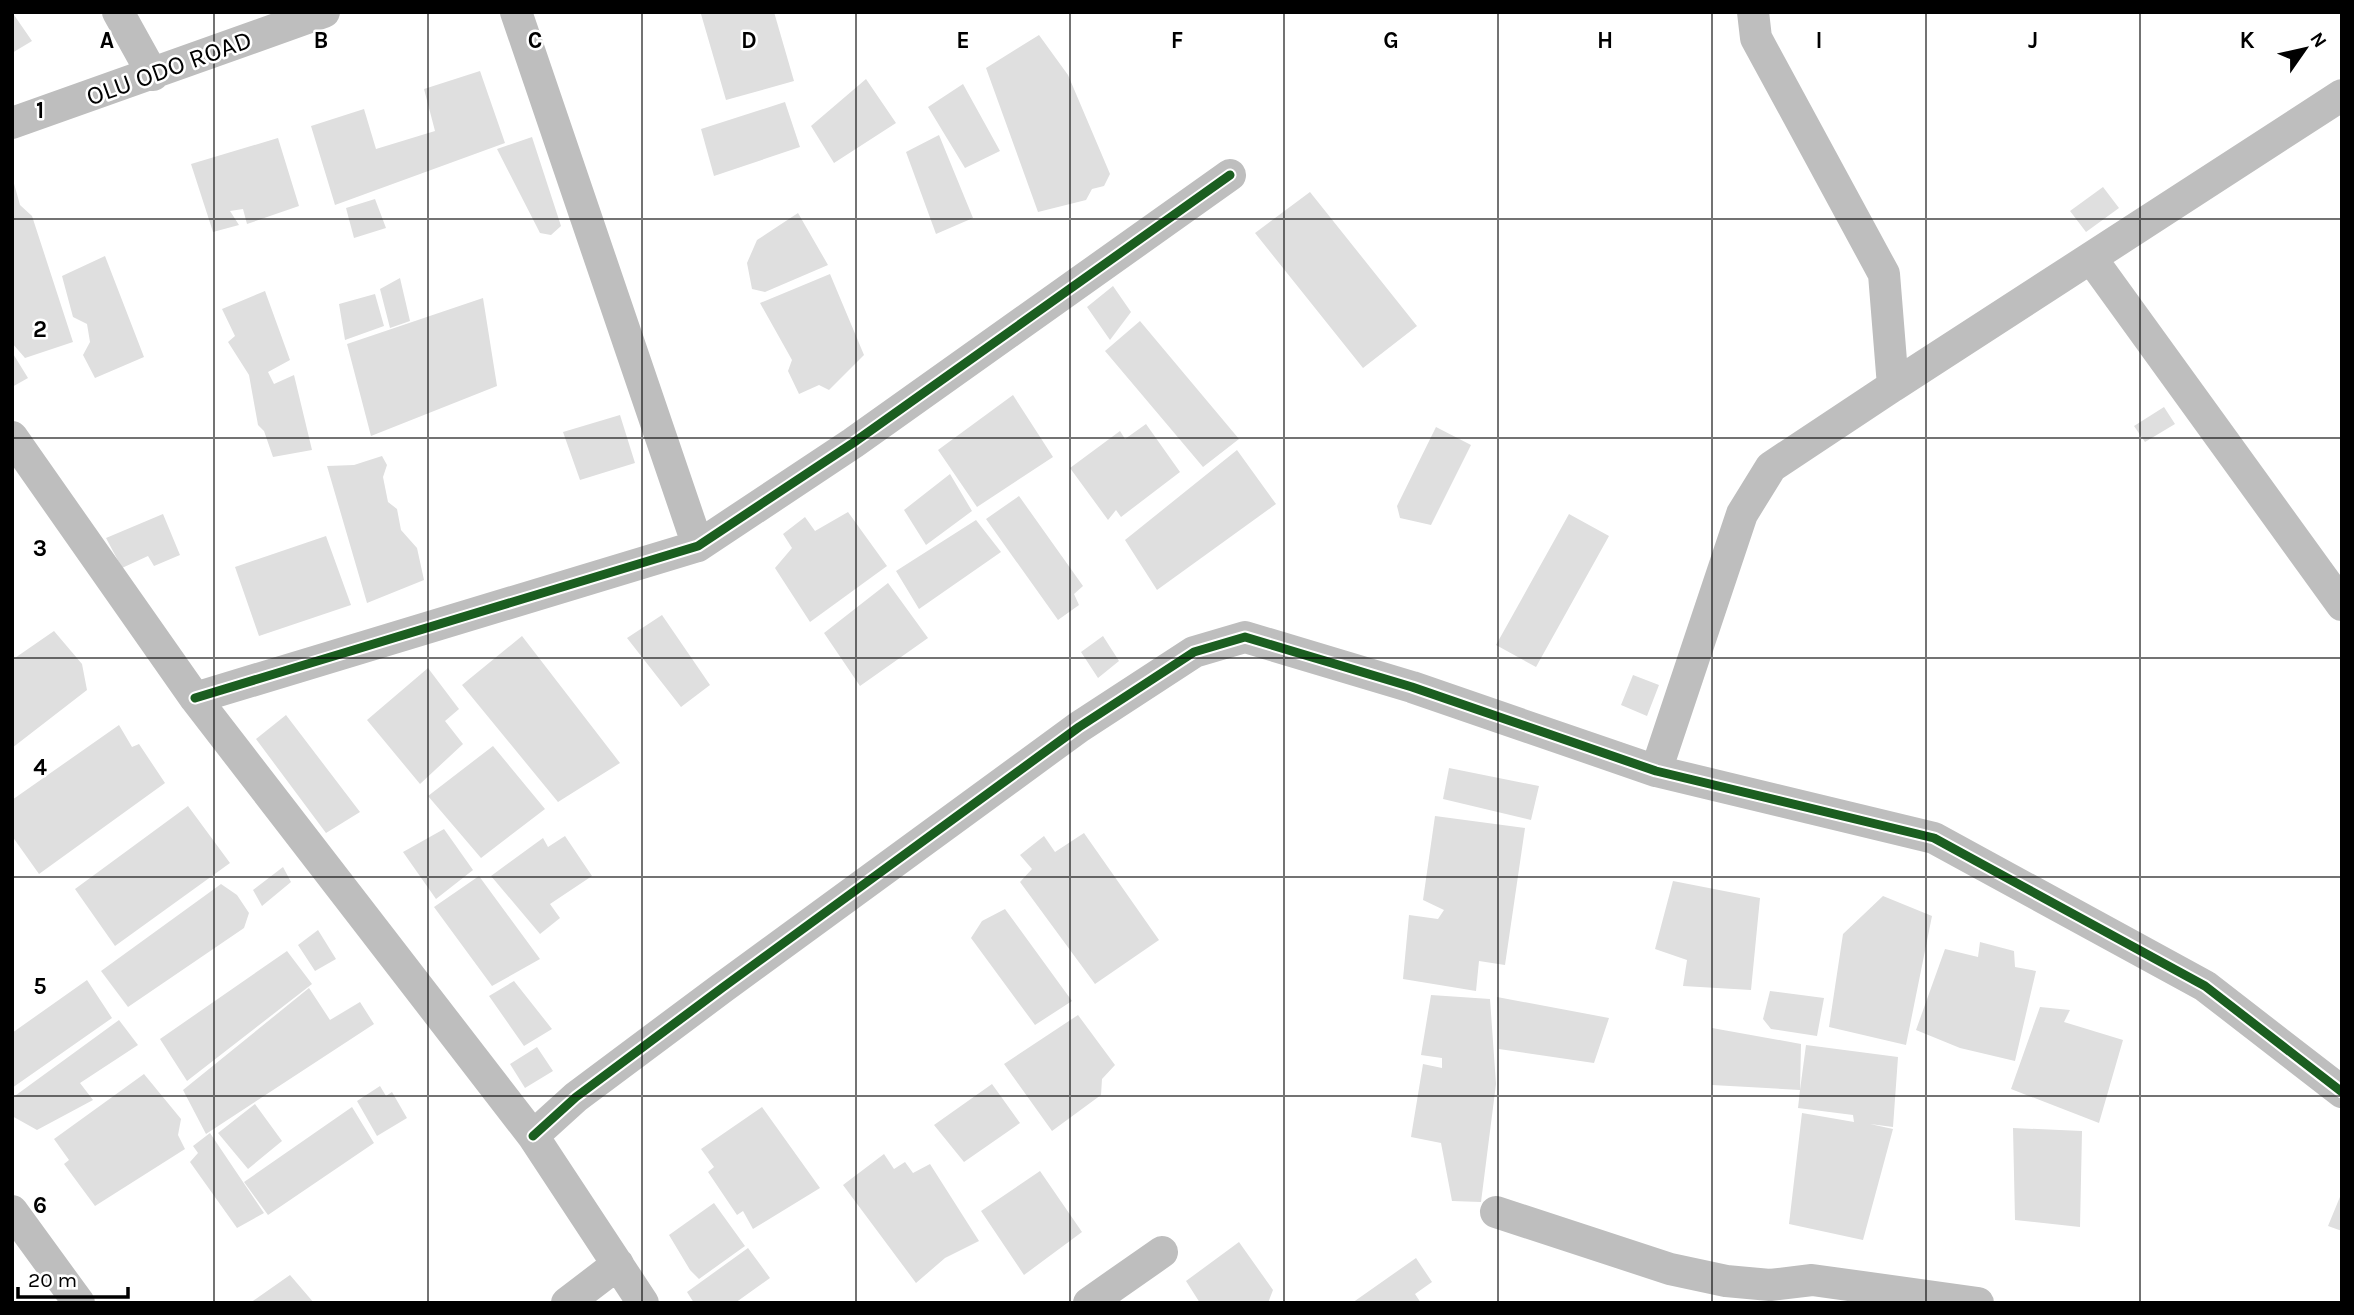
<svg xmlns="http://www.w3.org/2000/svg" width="2354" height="1315" font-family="Karla,sans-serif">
	<rect width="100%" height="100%" fill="#fff"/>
	<path fill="#dfdfdf" d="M12 12 32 41 12 53Z
		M707 12H774L794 81 726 100 701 14Z
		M1039 35 1068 75 1110 174 1104 186 1092 189 1086 200 1038 212 986 68Z
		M480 71 505 143 335 205 311 126 364 109 376 149 435 131 424 89Z
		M866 79 896 123 834 163 811 126Z
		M963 84 1000 151 965 168 928 107Z
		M785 102 800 147 714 176 701 129Z
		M939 135 973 218 936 234 906 152Z
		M532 137 561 226 551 235 540 233 497 149Z
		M278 138 299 206 247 224 243 209 230 211 239 225 213 232 191 164Z
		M13 180 20 205 32 216 73 342 25 358 12 343Z
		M2103 187 2119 208 2086 232 2070 211Z
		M1310 192 1417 326 1363 368 1255 233Z
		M375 199 386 228 354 238 346 208Z
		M798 213 828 265 765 292 752 289 747 263 757 240Z
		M105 256 144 357 95 378 83 355 90 342 87 324 73 317 62 276Z
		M830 274 864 355 829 390 819 385 799 394 788 371 792 360 760 303Z
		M400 278 410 321 390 328 380 289Z
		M1113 286 1131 312 1110 340 1087 307Z
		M265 291 290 360 268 372 274 384 294 375 312 450 273 457 264 431 258 425 249 375 228 342 235 336 222 309Z
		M375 294 384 326 345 340 339 304Z
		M483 298 497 386 371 436 347 344Z
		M1140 321 1239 439 1203 467 1105 351Z
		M12 352 28 378 12 387Z
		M1013 395 1053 457 977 507 938 450Z
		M2164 407 2175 424 2145 442 2134 426Z
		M620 415 635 463 580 480 563 432Z
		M1146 424 1180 472 1121 517 1116 510 1108 520 1070 468 1120 431 1125 439Z
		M1436 427 1471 445 1431 525 1400 518 1397 506Z
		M1237 450 1276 504 1157 590 1125 540Z
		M382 456 387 465 383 477 388 502 397 509 401 530 417 548 424 580 367 603 327 466 354 465Z
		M950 474 972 511 926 545 904 510Z
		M1019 496 1083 586 1074 594 1079 605 1058 620 986 519Z
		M848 512 887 566 810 622 775 568 792 548 783 534 805 517 815 531Z
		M163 514 180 555 154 566 148 556 122 568 106 538Z
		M1569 514 1609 536 1536 667 1496 645Z
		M976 520 1001 552 919 609 896 571Z
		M326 536 351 605 259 636 235 567Z
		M888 583 928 638 860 686 824 633Z
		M662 615 710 685 681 707 627 638Z
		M54 631 82 664 87 690 12 748V660Z
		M522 636 620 763 558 802 462 685Z
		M1103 636 1119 661 1098 678 1081 652Z
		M428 668 459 709 445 721 463 744 420 784 367 720Z
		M1633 675 1659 685 1647 716 1621 705Z
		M286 715 360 812 326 833 256 739Z
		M119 725 132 747 139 744 165 783 39 874 12 836V800Z
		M493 746 545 809 481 858 428 796Z
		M1449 768 1539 786 1531 820 1443 799Z
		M188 806 230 863 115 946 75 889Z
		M1435 816 1525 828 1505 965 1479 961 1476 991 1403 979 1409 915 1438 919 1444 910 1423 900Z
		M444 829 473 870 436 899 403 852Z
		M1084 833 1159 940 1095 984 1020 882 1032 869 1020 855 1044 836 1055 852Z
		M565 836 592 876 550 904 560 918 540 934 491 876 543 838 548 847Z
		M283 867 291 882 262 906 253 890Z
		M479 876 540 959 492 986 434 907Z
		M1673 881 1760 898 1751 990 1683 986 1687 960 1655 949Z
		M221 884 237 895 249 913 244 928 128 1007 101 971Z
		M1883 896 1932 916 1906 1045 1829 1027 1843 934Z
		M1005 909 1072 1001 1035 1025 971 938 982 921Z
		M318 930 336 959 315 971 298 945Z
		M1980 942 2014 951 2015 967 2036 971 2015 1061 1960 1048 1916 1030 1945 949 1978 957Z
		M287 951 312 984 187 1081 160 1039Z
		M87 980 112 1018 12 1088V1033Z
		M514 981 552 1029 524 1046 489 996Z
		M309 988 330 1020 360 1002 374 1024 206 1134 183 1090Z
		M1770 991 1824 998 1817 1036 1771 1029 1763 1019Z
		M1431 995 1490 999 1496 1084 1481 1202 1452 1201 1441 1143 1411 1137 1423 1064 1442 1068V1058L1421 1055Z
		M1497 997 1609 1018 1594 1063 1499 1049Z
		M2040 1007 2070 1010 2064 1022 2123 1040 2099 1123 2011 1089Z
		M1078 1015 1115 1065 1102 1079 1101 1095 1052 1131 1004 1064Z
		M119 1020 138 1045 80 1083 93 1100 37 1130 12 1116V1098Z
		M1712 1028 1801 1044 1800 1090 1806 1045 1898 1057 1893 1127 1870 1124 1893 1129 1863 1240 1789 1224 1802 1113 1854 1122 1853 1115 1798 1108 1800 1090 1712 1085Z
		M537 1047 553 1071 525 1088 510 1064Z
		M144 1074 181 1119 178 1135 185 1149 95 1206 64 1164 69 1160 54 1139Z
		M992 1084 1020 1123 964 1162 934 1125Z
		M380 1086 386 1096 392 1092 407 1118 377 1136 357 1101Z
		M255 1104 282 1141 248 1169 218 1133Z
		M352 1107 374 1143 268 1215 244 1182Z
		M762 1107 820 1188 753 1229 743 1211 737 1215 708 1172 714 1167 701 1149Z
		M2013 1128 2082 1131 2080 1227 2015 1220Z
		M210 1133 264 1213 237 1228 190 1162 198 1153 193 1146Z
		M884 1154 894 1169 905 1162 913 1173 930 1164 979 1241 945 1258 916 1283 843 1185Z
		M1040 1171 1082 1232 1024 1275 981 1211Z
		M2342 1192V1231L2328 1226Z
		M714 1203 745 1246 699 1279 690 1270 669 1235Z
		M1239 1242 1273 1290 1268 1303H1200L1186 1281Z
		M748 1248 770 1278 735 1303H694L687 1292Z
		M1416 1258 1432 1282 1415 1294 1421 1303H1352Z
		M290 1275 314 1303H250Z"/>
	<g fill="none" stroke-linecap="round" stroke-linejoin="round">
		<path stroke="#bebebe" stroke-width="32" d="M118 12 153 75
			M516 12 698 546
			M12 123 324 12
			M2091 258 2342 605
			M1893 386 2342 95
			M12 437 195 698 533 1136 643 1303
			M195 698 698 546 853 443 1230 175
			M1656 771 1742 514 1771 467 1893 386 1884 274 1756 38 1753 12
			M533 1136 576 1097 722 988 1079 727 1194 652 1245 637 1412 687 1656 771 1934 838 2205 986 2342 1092
			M12 1211 79 1303
			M1496 1212 1670 1269 1726 1281 1770 1285 1812 1280 1978 1303
			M567 1303 618 1264
			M1089 1303 1162 1252"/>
		<defs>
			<path id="cycleway" d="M195 698 698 546 853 443 1230 175
				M533 1136 576 1097 722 988 1079 727 1194 652 1245 637 1412 687 1656 771 1934 838 2205 986 2342 1092"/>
		</defs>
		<use href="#cycleway" stroke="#fff" stroke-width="13"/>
		<use href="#cycleway" stroke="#1b5e20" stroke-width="9"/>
	</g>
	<path fill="none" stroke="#000" stroke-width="2" stroke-opacity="0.55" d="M214 12V1303M428 12V1303M642 12V1303M856 12V1303M1070 12V1303M1284 12V1303M1498 12V1303M1712 12V1303M1926 12V1303M2140 12V1303M12 219H2342M12 438H2342M12 658H2342M12 877H2342M12 1096H2342"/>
	<g text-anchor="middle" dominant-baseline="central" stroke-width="5" stroke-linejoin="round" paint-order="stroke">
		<g font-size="26" fill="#000" stroke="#fff">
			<text transform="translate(169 68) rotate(-20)">OLU ODO ROAD</text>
		</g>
	</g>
	<g font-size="23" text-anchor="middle" font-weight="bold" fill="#000" stroke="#fff" stroke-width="5" stroke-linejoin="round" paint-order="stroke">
		<text x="107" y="48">A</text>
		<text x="321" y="48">B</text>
		<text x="535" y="48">C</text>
		<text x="749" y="48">D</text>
		<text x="963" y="48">E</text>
		<text x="1177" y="48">F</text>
		<text x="1391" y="48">G</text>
		<text x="1605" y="48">H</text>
		<text x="1819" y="48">I</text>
		<text x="2033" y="48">J</text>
		<text x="2247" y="48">K</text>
		<text x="40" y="118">1</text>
		<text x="40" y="337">2</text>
		<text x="40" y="556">3</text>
		<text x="40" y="775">4</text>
		<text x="40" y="994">5</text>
		<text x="40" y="1213">6</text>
	</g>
	<rect width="2354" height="1315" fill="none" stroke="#000000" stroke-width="28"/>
	<g transform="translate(2305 49) rotate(56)" stroke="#ffffff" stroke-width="5" paint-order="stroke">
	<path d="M0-5L12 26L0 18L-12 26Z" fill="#000000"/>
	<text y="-10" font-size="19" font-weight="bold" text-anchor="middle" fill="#000000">N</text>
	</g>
	<path d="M18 1287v10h110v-10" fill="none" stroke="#000000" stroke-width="3.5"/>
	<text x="28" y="1287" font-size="21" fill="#000000" stroke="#ffffff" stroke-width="5" paint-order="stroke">20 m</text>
</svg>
